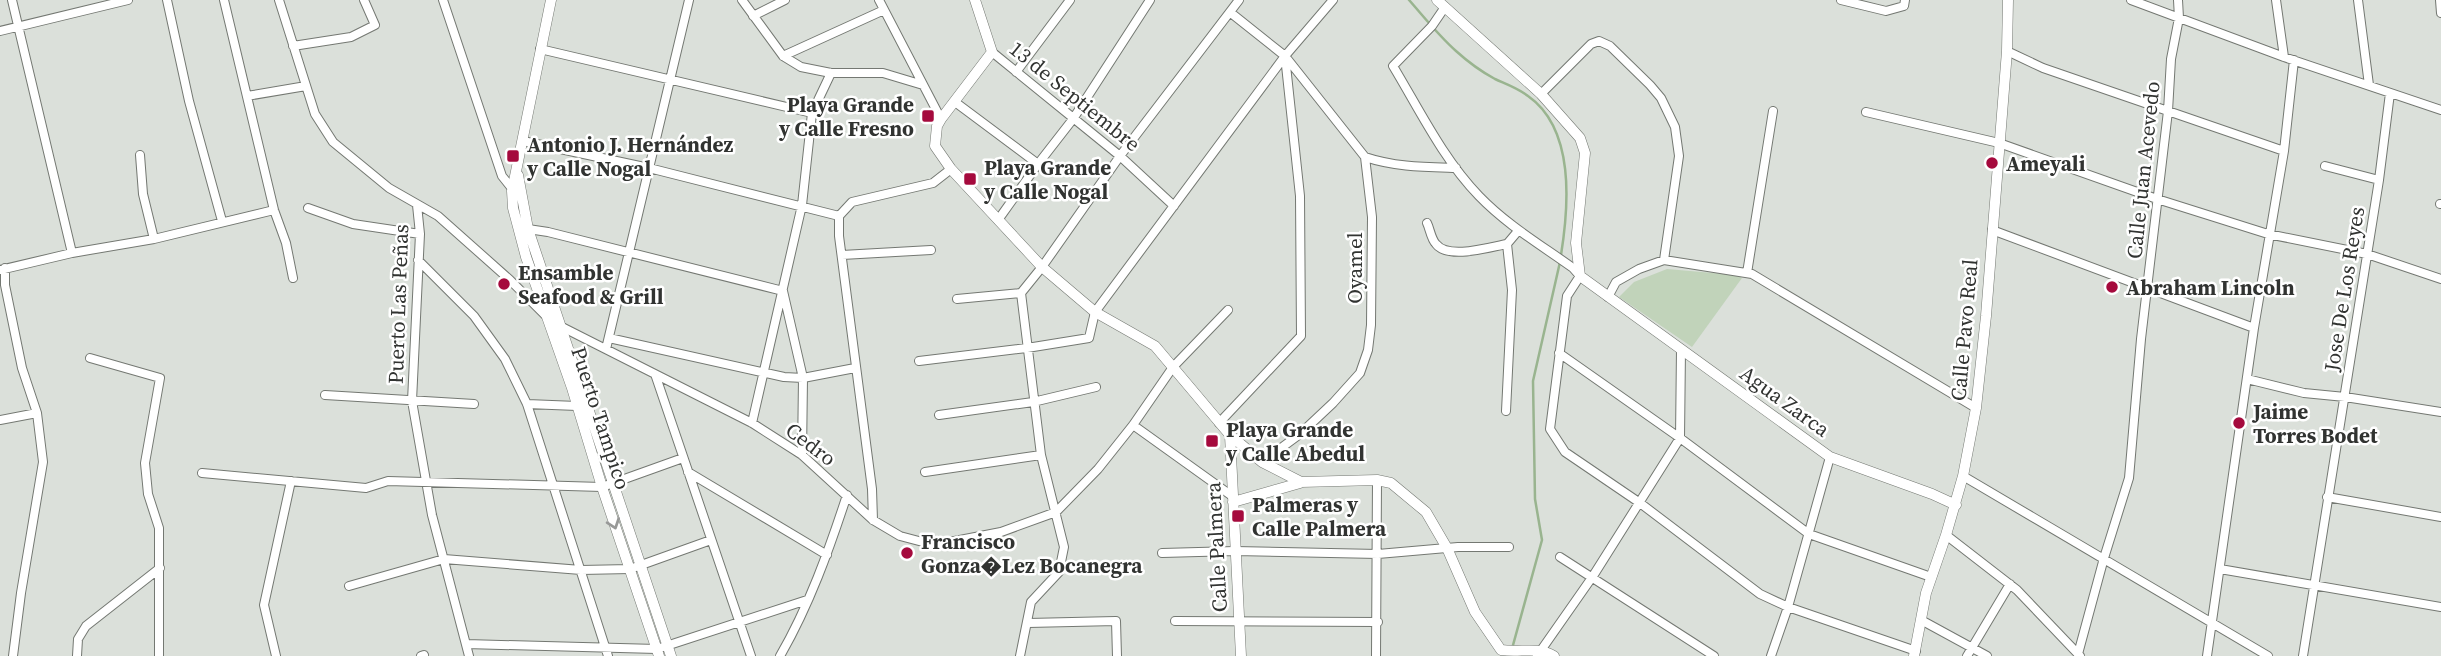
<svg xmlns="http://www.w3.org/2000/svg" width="2441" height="656" font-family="'Source Serif 4',serif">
	<rect width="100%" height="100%" fill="#dbe0da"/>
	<path fill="#c1d3ba" d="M1667 269 1736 275 1742 278 1692 347 1619 297 1634 282Z"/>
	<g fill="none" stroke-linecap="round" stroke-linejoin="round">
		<path stroke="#99b48f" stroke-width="2.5" d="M1409 0C1424 17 1439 36 1456 51 1467 61 1482 72 1495 79 1506 84 1518 88 1528 96 1575 129 1569 205 1561 255
			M1510 656 1542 540 1535 499 1533 381 1560 262"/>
		<defs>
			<path id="minor" d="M12 0 72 253
				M167 0 189 101 222 221
				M224 0 274 210 286 243 293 278
				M279 0 315 114 333 142 389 188 438 216 510 280 545 315
				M443 0 502 176 514 191
				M742 0 783 56 801 67 831 73H883L923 85
				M879 0 941 119
				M1841 0 1886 11 1904 6 1905 0
				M2131 0 2284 57 2441 110
				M2276 0 2284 57
				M2358 0 2369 85
				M2440 0 2441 13
				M1445 7 1432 26 1393 66C1419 109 1443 159 1479 196 1507 225 1541 245 1573 268L1580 276 1567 296 1550 429 1565 452 1640 503 1760 594 1788 607 1916 651
				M1231 13 1285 56 1365 157 1372 217 1371 325 1368 350 1360 373 1333 403 1300 434 1262 462
				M753 16 785 0
				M0 31 128 0
				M293 46 351 37 375 25 364 0
				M540 49 812 113
				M2007 51 2043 68 2284 151
				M992 52 1120 156 1174 206
				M783 56 884 10
				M1016 72 1070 0
				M1541 94 1591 44 1599 41 1610 46 1650 85 1661 98 1675 127 1679 156 1664 260
				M247 96 306 86
				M955 102 1038 164
				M1866 112 1999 143 2157 199 2268 234 2367 254 2441 279
				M523 141 649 168 839 216
				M140 155 143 194 154 239
				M1365 157C1395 167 1424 167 1456 168
				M2325 166 2379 180
				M2440 204H2441
				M417 205 420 234 412 401 432 515 469 656
				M308 208 353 224 420 234
				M998 220 1038 164 1073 119 1150 0
				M1427 223C1430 229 1431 239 1436 244 1448 260 1490 247 1507 244
				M528 229 548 232 783 291 803 378 802 455
				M1992 230 2254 328
				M842 255 931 250
				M418 260 474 316 505 359 527 404 608 656
				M5 268V285L22 368 37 413 43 462 21 593 13 656
				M0 270 72 253 154 239 274 210
				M1747 273 1773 111
				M1608 297 1616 282 1639 269 1664 260 1752 274 1976 408
				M957 299 1021 293
				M558 325 752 423 802 455 873 520 900 536 934 545 1001 532 1056 512 1098 469 1133 425 1173 367 1228 310
				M609 338 784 377 803 378 855 368
				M606 349 689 0
				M1559 353 1680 438 1809 534 1931 577
				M90 358 160 378 145 463 148 494 159 528V656
				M919 361 1027 348 1089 338 1095 312 1285 56 1333 0
				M655 374 751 656
				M2247 379 2304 393 2345 397 2441 412
				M325 395 474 404
				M527 404 577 406
				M1506 411 1512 290 1507 244 1518 231
				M939 415 1033 402 1096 387
				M0 420 37 413
				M752 423 802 205 812 113 831 73
				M1219 423 1301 336 1300 196 1285 56
				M1133 425 1232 496
				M688 472 827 555
				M925 472 1041 455
				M202 473 366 488 388 481 602 487 683 458
				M1963 476 2268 656
				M2327 497 2441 517
				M873 520 872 489 839 236V216L852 202 933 183 951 169
				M1946 535 2017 590 2080 656
				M1162 553 1235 551 1378 554 1458 547H1509
				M1560 557 1714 656
				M2220 569 2441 607
				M349 586 444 559 581 570 630 569 711 540
				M1921 620 1987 656
				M1175 621 1378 622
				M1028 623 1116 621 1117 656
				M466 644 657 649 807 600
				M2078 654 2104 558 2129 478 2141 339 2168 111 2171 59 2179 18 2178 0
				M77 656 78 639 86 626 160 568
				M276 656 264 605 291 481
				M421 656 424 655
				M780 656C809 606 829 550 847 495
				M1020 656 1031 602 1059 572 1064 547 1041 455 1021 293 1042 267 1120 156 1239 0
				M1376 656 1377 480
				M1537 656 1593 576 1680 438 1681 349
				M1771 656 1788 607 1830 457
				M1967 656 2010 584
				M2207 656 2254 328 2284 151 2294 60
				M2303 656 2379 180 2390 93"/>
			<path id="tertiary" d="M551 0 512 191 513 208 526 257 572 388 602 487 659 656
				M975 0 992 52 941 119 937 126 935 146 951 169 1042 267 1095 312 1155 346 1230 435 1262 462 1301 482 1377 480 1391 483 1426 512 1447 548 1475 612 1501 650C1521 653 1536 646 1554 656
				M1437 0 1541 94 1580 138 1585 153 1576 243 1580 276 1830 457 1932 494 1956 505
				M518 175 528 229 671 656
				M1230 435 1241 656
				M1233 502 1300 483
				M1914 656 1926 593 1946 535 1963 476 1976 408 1986 316 2007 51 2008 0"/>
		</defs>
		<use href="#minor" stroke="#747872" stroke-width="10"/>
		<use href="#tertiary" stroke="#747872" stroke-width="11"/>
		<use href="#minor" stroke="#fff" stroke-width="8"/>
		<use href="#tertiary" stroke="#fff" stroke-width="10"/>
	</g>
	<defs><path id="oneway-chevron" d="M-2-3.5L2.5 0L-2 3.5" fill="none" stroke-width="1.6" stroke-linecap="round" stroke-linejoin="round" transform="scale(1.75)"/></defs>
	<use stroke="#989998" href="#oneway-chevron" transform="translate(614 524) rotate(71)"/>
	<g fill="#a50a3d" stroke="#fff" stroke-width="2.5">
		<rect x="921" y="109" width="14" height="14" rx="3.5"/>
		<rect x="506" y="149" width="14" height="14" rx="3.5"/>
		<circle cx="1992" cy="163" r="7"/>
		<rect x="963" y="172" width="14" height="14" rx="3.5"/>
		<circle cx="504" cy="284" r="7"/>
		<circle cx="2112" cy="287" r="7"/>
		<circle cx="2239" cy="423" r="7"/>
		<rect x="1205" y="434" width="14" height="14" rx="3.5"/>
		<rect x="1231" y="509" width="14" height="14" rx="3.5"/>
		<circle cx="907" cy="553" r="7"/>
	</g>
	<g text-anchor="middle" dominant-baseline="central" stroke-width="5" stroke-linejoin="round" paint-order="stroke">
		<g font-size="21" fill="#313331" stroke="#fff">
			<text transform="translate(1075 96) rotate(39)">13 de Septiembre</text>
			<text transform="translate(2143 170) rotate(-84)">Calle Juan Acevedo</text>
			<text transform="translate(1354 268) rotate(-90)">Oyamel</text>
			<text transform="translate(2344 289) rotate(-81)">Jose De Los Reyes</text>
			<text transform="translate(398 304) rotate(-88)">Puerto Las Peñas</text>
			<text transform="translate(1964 330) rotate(-85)">Calle Pavo Real</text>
			<text transform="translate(1785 401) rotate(36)">Agua Zarca</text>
			<text transform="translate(601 418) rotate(72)">Puerto Tampico</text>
			<text transform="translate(811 444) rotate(37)">Cedro</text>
			<text transform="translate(1216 547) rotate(-93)">Calle Palmera</text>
		</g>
		<g font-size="21" font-weight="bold" fill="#313331" stroke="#fff" text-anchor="start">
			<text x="914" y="104" text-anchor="end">Playa Grande<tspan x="914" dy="24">y Calle Fresno</tspan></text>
			<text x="527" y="144">Antonio J. Hernández<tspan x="527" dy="24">y Calle Nogal</tspan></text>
			<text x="2006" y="163">Ameyali</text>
			<text x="984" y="167">Playa Grande<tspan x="984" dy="24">y Calle Nogal</tspan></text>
			<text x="518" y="272">Ensamble<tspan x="518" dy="24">Seafood &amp; Grill</tspan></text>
			<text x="2126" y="287">Abraham Lincoln</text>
			<text x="2253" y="411">Jaime<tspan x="2253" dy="24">Torres Bodet</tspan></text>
			<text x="1226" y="429">Playa Grande<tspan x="1226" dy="24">y Calle Abedul</tspan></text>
			<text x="1252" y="504">Palmeras y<tspan x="1252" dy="24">Calle Palmera</tspan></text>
			<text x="921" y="541">Francisco<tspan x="921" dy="24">Gonza�Lez Bocanegra</tspan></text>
		</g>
	</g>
</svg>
